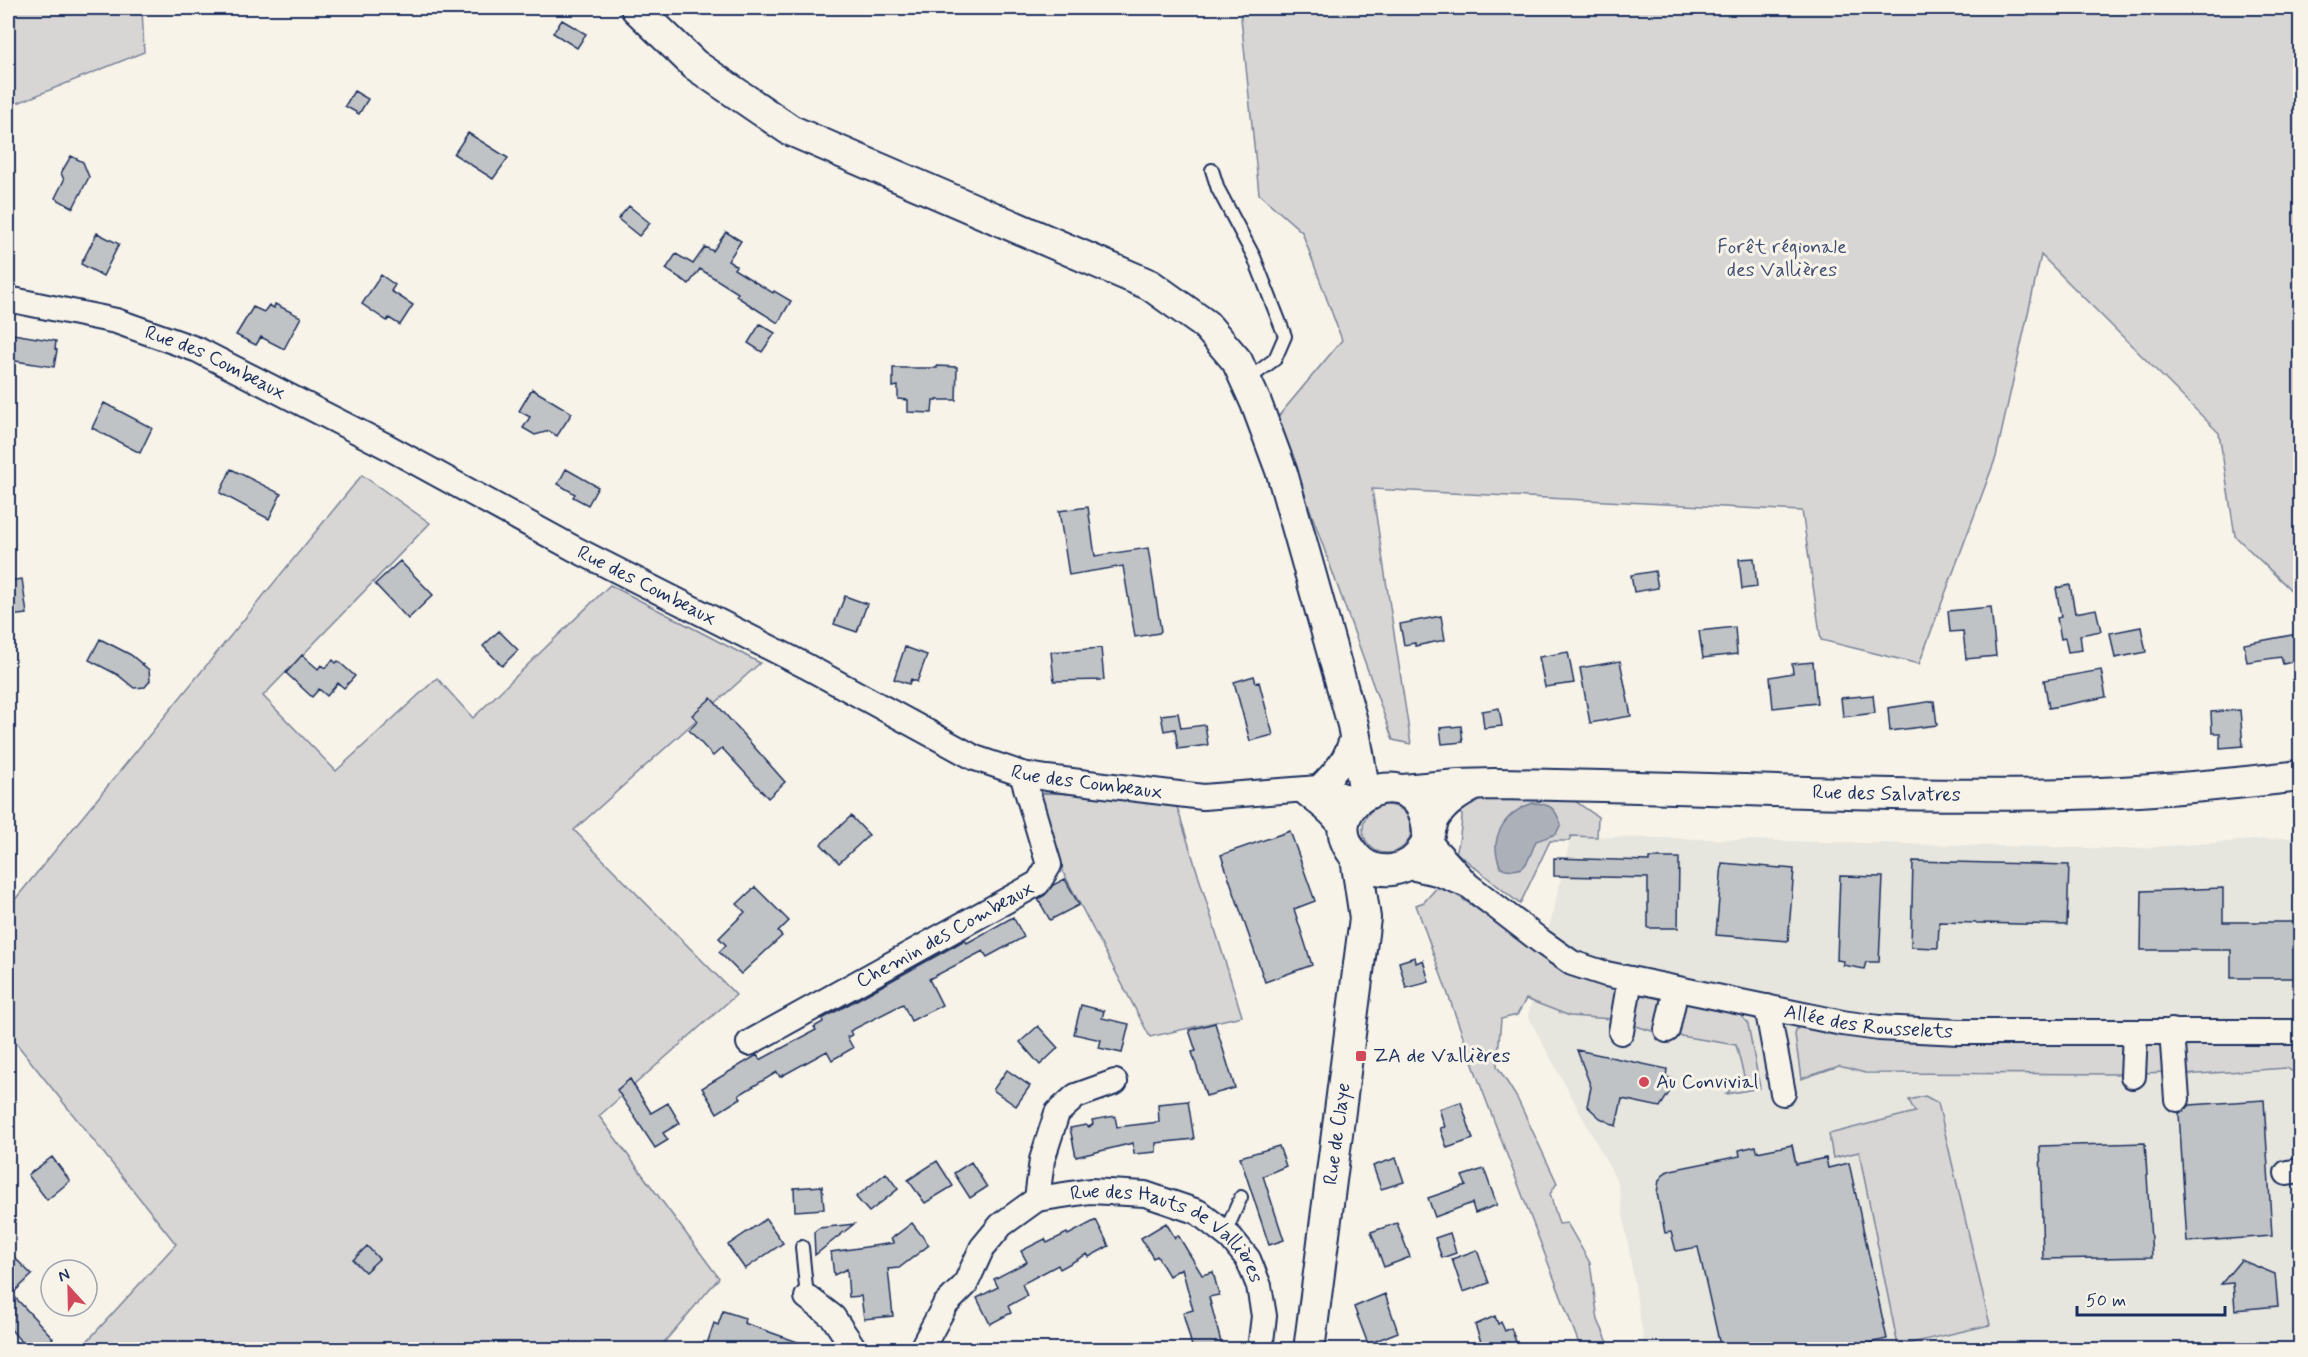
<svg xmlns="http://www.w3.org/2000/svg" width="2308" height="1357" font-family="Mynerve,sans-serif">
	<rect width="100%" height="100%" fill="#f7f3e8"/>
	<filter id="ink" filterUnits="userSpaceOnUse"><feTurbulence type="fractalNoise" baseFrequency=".0167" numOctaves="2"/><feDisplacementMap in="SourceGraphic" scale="12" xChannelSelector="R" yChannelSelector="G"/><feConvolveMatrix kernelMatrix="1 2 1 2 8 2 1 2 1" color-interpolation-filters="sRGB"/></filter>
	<g filter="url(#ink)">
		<path fill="#e6e5de" d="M1571 836 2128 849 2300 837V1349H1645L1618 1183 1528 1016Z"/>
		<path fill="#d7d6d4" stroke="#798299" stroke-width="1.5" d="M8 8H142L144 52 8 107Z
			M1240 8H2300V436L2297 441 2300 445V599L2235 536 2219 433 2041 255 1996 457 1919 664 1821 640 1802 511 1372 489 1411 744 1393 740 1277 418 1342 340 1302 232 1259 194Z
			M362 475 430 523 263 696 336 771 437 678 473 718 610 585 760 663 574 830 736 995 599 1116 719 1278 660 1347 662 1349H83L82 1347 176 1244 8 1033V908Z
			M1040 793 1081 794 1177 807 1242 1016 1150 1037 1063 872Z
			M1483 796 1569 797 1598 817 1597 837 1571 836 1569 841H1550L1520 904 1456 852C1459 847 1462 821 1462 815L1455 809Z
			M1363 829a24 24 0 1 1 48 0a24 24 0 1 1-48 0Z
			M1440 884 1517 936 1566 974 1608 984 1616 989 1612 1019 1570 1016 1526 999 1517 1015 1501 1019 1497 1066 1517 1098 1557 1183 1550 1194 1559 1224 1567 1223 1590 1263 1598 1320 1611 1349H1581L1480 1084 1416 905 1424 902Z
			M1638 992 1664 997 1658 1033 1630 1024Z
			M1682 999 1739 1013 1748 1024 1760 1088 1726 1094 1744 1076 1736 1045 1674 1035Z
			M1804 1024 2116 1040 2122 1046V1074L1865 1073 1839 1066 1801 1079 1795 1035 1796 1030Z
			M2159 1039 2165 1047 2168 1072 2141 1073 2143 1044Z
			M2300 1039V1112L2296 1074 2287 1068 2183 1075V1040Z
			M1925 1096 1938 1103 1990 1325 1898 1346 1859 1152 1833 1158 1829 1134 1915 1112 1909 1100Z"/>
		<path fill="#acb0b9" stroke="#727c95" stroke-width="1.5" d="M1533 803C1551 804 1555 808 1561 824L1556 834 1536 841C1527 861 1529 875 1501 868 1487 838 1504 813 1533 803Z"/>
		<path fill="#c0c3c5" stroke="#1b2f5e" stroke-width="1.5" d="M562 20 586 34 577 48 553 33Z
			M354 91 368 99 359 114 345 106Z
			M468 133 508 158 493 179 454 154Z
			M71 156 83 162 89 177 73 208 55 198 64 180 61 173Z
			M629 206 650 223 639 236 618 219Z
			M726 232 741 241 728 261 736 266 734 269 773 293 774 291 791 301 778 323 736 296 738 293 700 269 689 284 666 269 676 254 693 264 705 247 713 251Z
			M97 233 119 244 103 276 81 264Z
			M381 275 395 285 391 291 413 305 400 325 389 318 387 321 362 304Z
			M275 304 301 317 284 349 261 337 256 345 236 335 253 307 264 312 269 305 274 308Z
			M760 324 775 333 762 352 748 343Z
			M13 334 56 341 55 349 57 350 54 367 9 360Z
			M937 366 957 367 956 400H933L932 413 908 412V400L898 399V386L893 387V368H937Z
			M532 389 572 413 557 436 549 431 535 435 523 428 530 417 519 411Z
			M104 403 152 428 140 453 92 428Z
			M231 469 281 494 269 519 220 493Z
			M566 469 598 487 588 505 573 497 575 494 558 484Z
			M1088 507 1095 556 1148 548 1161 631 1159 633 1135 637 1123 566 1069 575 1059 511Z
			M1754 558 1757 587 1742 589 1739 559Z
			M400 561 433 595 408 619 375 584Z
			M1655 571 1658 588 1634 592 1631 575Z
			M22 579 27 614 8 616V581Z
			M2070 585 2075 613 2096 609 2101 631 2080 635 2082 650 2068 652 2065 638 2061 639 2057 618 2061 617 2056 588Z
			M845 596 867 604 857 632 834 624Z
			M1991 607 1996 656 1966 659 1963 631 1950 632 1948 611Z
			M1441 616 1445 640 1415 646V643L1404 645 1400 624Z
			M1735 627 1737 654 1703 658 1699 631Z
			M2141 627 2146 652 2115 658 2110 633Z
			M499 631 518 650 502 666 483 646Z
			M2297 634 2301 660 2283 664 2281 657 2247 662 2244 644Z
			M100 639 131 655 149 670 150 681 145 687 134 688 118 675 89 660Z
			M905 647 927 655 917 682 911 679 909 684 894 679Z
			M1101 648 1104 680 1054 681 1051 652Z
			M1568 652 1574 683 1545 687 1539 657Z
			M302 655 318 669 321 665 325 668 333 660 336 663 338 661 355 676 344 688 338 683 327 696 319 689 312 697 286 673Z
			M1620 661 1631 716 1590 723 1580 668Z
			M1813 662 1817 703 1773 708 1770 677 1793 673 1792 664Z
			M2101 670 2106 697 2049 708 2044 680Z
			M1254 676 1256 683 1259 682 1273 735 1250 741 1234 682Z
			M1873 695 1875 713 1843 717 1841 698Z
			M711 698 785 782 768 798 722 748 713 756 689 730 698 721 692 715Z
			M1934 701 1937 725 1890 731 1888 708Z
			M1499 708 1502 726 1484 728 1482 711Z
			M2240 710 2243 746 2220 748V733H2212L2211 712Z
			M1178 713 1181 728 1205 725 1208 745 1178 749 1175 729 1164 731 1161 715Z
			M1461 726 1463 742 1442 744 1440 728Z
			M851 816 869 835 839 863 821 844Z
			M1290 831 1315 901 1294 909 1312 965 1265 982 1221 855Z
			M1554 858 1649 861V858H1679L1678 928H1648V878L1554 876Z
			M1913 861 2069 865 2067 925 1939 922 1938 948 1911 947Z
			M1722 863 1794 869 1788 941 1716 935Z
			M1840 876 1883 877 1879 962H1866L1864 969 1843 965 1844 961 1837 960Z
			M1065 879 1079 905 1050 920 1038 899 1045 895 1053 885Z
			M755 887 789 921 778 932 782 936 741 974 719 952 726 945 719 938 745 912 737 904Z
			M2223 888V922H2301V978H2231V950H2141L2142 891Z
			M1013 917 1024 937 987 957 983 951 929 979 942 1005 911 1021 903 1004 850 1031 852 1035 847 1037 853 1048 832 1060 827 1051 780 1077 777 1072 739 1095 741 1098 717 1113 702 1088 757 1055 760 1060 816 1030 814 1027 823 1022 822 1019 965 940 967 943Z
			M1415 957 1416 963 1423 960 1429 982 1406 988 1399 962Z
			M1081 1005 1104 1011 1102 1018 1129 1024 1122 1053 1099 1048 1101 1040 1074 1034Z
			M1215 1023 1235 1088 1206 1096 1192 1052 1196 1051 1189 1030Z
			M1038 1026 1058 1048 1040 1065 1020 1042Z
			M1577 1050 1667 1069 1666 1077 1675 1079 1672 1088 1660 1107 1622 1099 1616 1126 1600 1118 1587 1106 1591 1087Z
			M1007 1070 1030 1086 1016 1106 993 1090Z
			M630 1079 651 1113 668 1103 680 1123 663 1133 668 1140 655 1148 617 1090Z
			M2264 1100 2272 1236 2187 1242 2179 1113 2185 1110 2190 1105Z
			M1188 1101 1194 1139 1156 1143V1152L1134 1154 1133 1143 1076 1157 1070 1128 1086 1125 1089 1127 1093 1124 1092 1120 1115 1116 1117 1127 1159 1122 1158 1104Z
			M1461 1102 1473 1139 1447 1148 1440 1128 1445 1127 1439 1109Z
			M2145 1143 2152 1257 2043 1259 2040 1146Z
			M1792 1145 1796 1164 1826 1158 1828 1168 1849 1163 1887 1339 1836 1350H1721L1698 1247 1676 1251 1671 1232 1665 1233 1657 1193 1659 1180 1666 1172 1671 1170 1740 1156 1739 1150 1756 1146 1757 1152Z
			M1279 1146 1286 1166 1263 1176 1284 1240 1269 1245 1240 1157Z
			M52 1157 70 1181 47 1200 28 1175Z
			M1396 1158 1404 1182 1381 1189 1373 1166Z
			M937 1161 953 1186 925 1203 908 1180Z
			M971 1162 987 1187 970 1198 954 1173Z
			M1484 1169 1497 1205 1475 1213 1472 1203 1435 1217 1428 1198 1466 1185 1462 1176Z
			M886 1173 898 1189 869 1212 856 1197Z
			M822 1186 824 1209 795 1211 794 1188Z
			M766 1219 783 1243 745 1269 728 1245Z
			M1096 1220 1109 1246 1089 1257 1087 1254 1060 1269 1058 1265 1022 1284 1027 1296 1008 1306 1011 1313 990 1324 977 1298 998 1287 994 1279 1027 1262 1021 1251 1045 1239 1047 1243 1067 1233 1068 1235Z
			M912 1223 929 1245 899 1268 888 1269 893 1316 864 1319 861 1296 849 1297 847 1269 834 1275 831 1252 894 1243 891 1239Z
			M1166 1223 1175 1238 1178 1235 1202 1275 1213 1272 1219 1295 1209 1297 1223 1350H1193L1183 1313 1193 1310 1182 1268 1169 1276 1157 1256 1153 1258 1141 1238Z
			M1397 1223 1410 1257 1384 1267 1371 1232Z
			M854 1224 815 1255 814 1232 819 1228Z
			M1450 1233 1456 1253 1442 1258 1435 1238Z
			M367 1246 379 1259 365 1272 353 1260Z
			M1477 1250 1489 1283 1463 1292 1452 1259Z
			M8 1251 32 1275 12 1294 53 1338 40 1350H28L8 1326Z
			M2241 1260 2275 1274 2278 1306 2235 1310 2233 1283 2221 1284Z
			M1385 1294 1398 1332 1368 1344 1354 1307Z
			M723 1311 745 1318 744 1323 809 1346 808 1350H705L714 1323 718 1325Z
			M1495 1316 1498 1324 1501 1322 1505 1331 1511 1328 1519 1350H1484L1475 1325Z"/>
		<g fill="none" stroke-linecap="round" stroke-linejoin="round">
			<defs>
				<path id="service" d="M1212 170 1218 189 1254 257 1285 336 1275 359 1254 375 1246 378
					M1225 1233 1241 1197
					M802 1247 807 1297"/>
				<g id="minor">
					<path id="s1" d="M8 299 116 321 198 350 388 447 573 548 806 666 975 758 1022 774 1047 778 1203 797 1319 788 1344 796 1359 797"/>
					<path d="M1319 788C1338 769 1347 759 1354 732"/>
					<path d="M1303 791C1319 805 1336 814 1345 834"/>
					<path id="s2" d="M1427 840 1468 885 1542 942 1572 963 1606 974 1842 1023 1879 1028 1959 1032H2300"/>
					<path d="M1406 866 1437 873 1465 884"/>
					<path d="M1767 1007 1783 1093"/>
					<path d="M1667 1030 1676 989"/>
					<path d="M2172 1031 2177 1099"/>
					<path d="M1621 1032 1630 979"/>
					<path id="s3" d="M749 1043 1038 883 1049 865 1022 774"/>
					<path d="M2133 1076 2135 1032"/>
					<path d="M2287 1173 2300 1171"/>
					<path id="s4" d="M1037 1199 1090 1191 1145 1194 1198 1212 1231 1238 1248 1259 1259 1286 1264 1316 1260 1350"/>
					<path d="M807 1297 833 1317 855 1350"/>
					<path d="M921 1350 945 1305 965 1285 982 1248 1001 1225 1037 1199 1042 1160 1057 1113 1076 1096 1115 1082"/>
				</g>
				<g id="tertiary">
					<path d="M636 8 695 65 790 130 1150 285 1206 325 1237 361 1256 403 1282 473 1353 725 1365 793"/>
					<path id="s5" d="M1403 790 1458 785 1494 784C1686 786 1878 798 2070 794 2147 792 2224 785 2300 776"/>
					<path d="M1428 834C1424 748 1307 800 1355 856 1374 879 1412 873 1424 847 1429 838 1430 826 1435 817 1444 802 1459 793 1474 785"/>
					<path id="s6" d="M1309 1350 1365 918 1356 858"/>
				</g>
			</defs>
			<use href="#service" stroke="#1b2f5e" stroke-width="16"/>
			<use href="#minor" stroke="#1b2f5e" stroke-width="28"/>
			<use href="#tertiary" stroke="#1b2f5e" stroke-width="34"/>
			<use href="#service" stroke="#f7f3e8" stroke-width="12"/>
			<use href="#minor" stroke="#f7f3e8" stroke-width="24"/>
			<use href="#tertiary" stroke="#f7f3e8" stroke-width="30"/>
		</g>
	</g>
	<g fill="#d1495b" stroke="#f7f3e8" stroke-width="2">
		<rect x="1355" y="1050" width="12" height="12" rx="3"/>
		<circle cx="1644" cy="1082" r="6"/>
	</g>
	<g text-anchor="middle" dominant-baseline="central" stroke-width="6" stroke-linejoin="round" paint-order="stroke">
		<g font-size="20" fill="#415076" stroke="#f7f3e8">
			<text x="1782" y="247">Forêt régionale<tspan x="1782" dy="23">des Vallières</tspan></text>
		</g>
		<g font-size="20" fill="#1b2f5e" stroke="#f7f3e8">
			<text stroke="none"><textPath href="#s1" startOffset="218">Rue des Combeaux</textPath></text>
			<text stroke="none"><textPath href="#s1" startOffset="704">Rue des Combeaux</textPath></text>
			<text stroke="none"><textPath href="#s1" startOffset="1190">Rue des Combeaux</textPath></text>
			<text stroke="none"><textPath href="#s5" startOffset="484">Rue des Salvatres</textPath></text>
			<text stroke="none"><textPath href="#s3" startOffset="224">Chemin des Combeaux</textPath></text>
			<text stroke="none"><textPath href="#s2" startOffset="494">Allée des Rousselets</textPath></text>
			<text stroke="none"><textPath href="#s6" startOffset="218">Rue de Claye</textPath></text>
			<text stroke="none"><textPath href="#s4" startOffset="146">Rue des Hauts de Vallières</textPath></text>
		</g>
		<g font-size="20" fill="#1b2f5e" stroke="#f7f3e8" text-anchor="start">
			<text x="1373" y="1056">ZA de Vallières</text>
			<text x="1656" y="1082">Au Convivial</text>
		</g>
	</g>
	<rect width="2308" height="1357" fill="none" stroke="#f7f3e8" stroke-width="30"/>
	<rect x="15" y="15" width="2278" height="1327" fill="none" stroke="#1b2f5e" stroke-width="2" filter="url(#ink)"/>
	<g transform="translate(69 1288) rotate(338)"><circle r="28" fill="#f7f3e8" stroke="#9fa5b1" stroke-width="1.5"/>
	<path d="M0-4.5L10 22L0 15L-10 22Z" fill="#d1495b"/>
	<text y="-9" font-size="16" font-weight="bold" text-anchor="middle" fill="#1b2f5e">N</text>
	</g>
	<path d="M2077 1306v9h148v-9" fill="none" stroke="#1b2f5e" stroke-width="3"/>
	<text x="2086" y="1306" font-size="18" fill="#1b2f5e" stroke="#f7f3e8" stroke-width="4.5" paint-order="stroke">50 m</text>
</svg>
